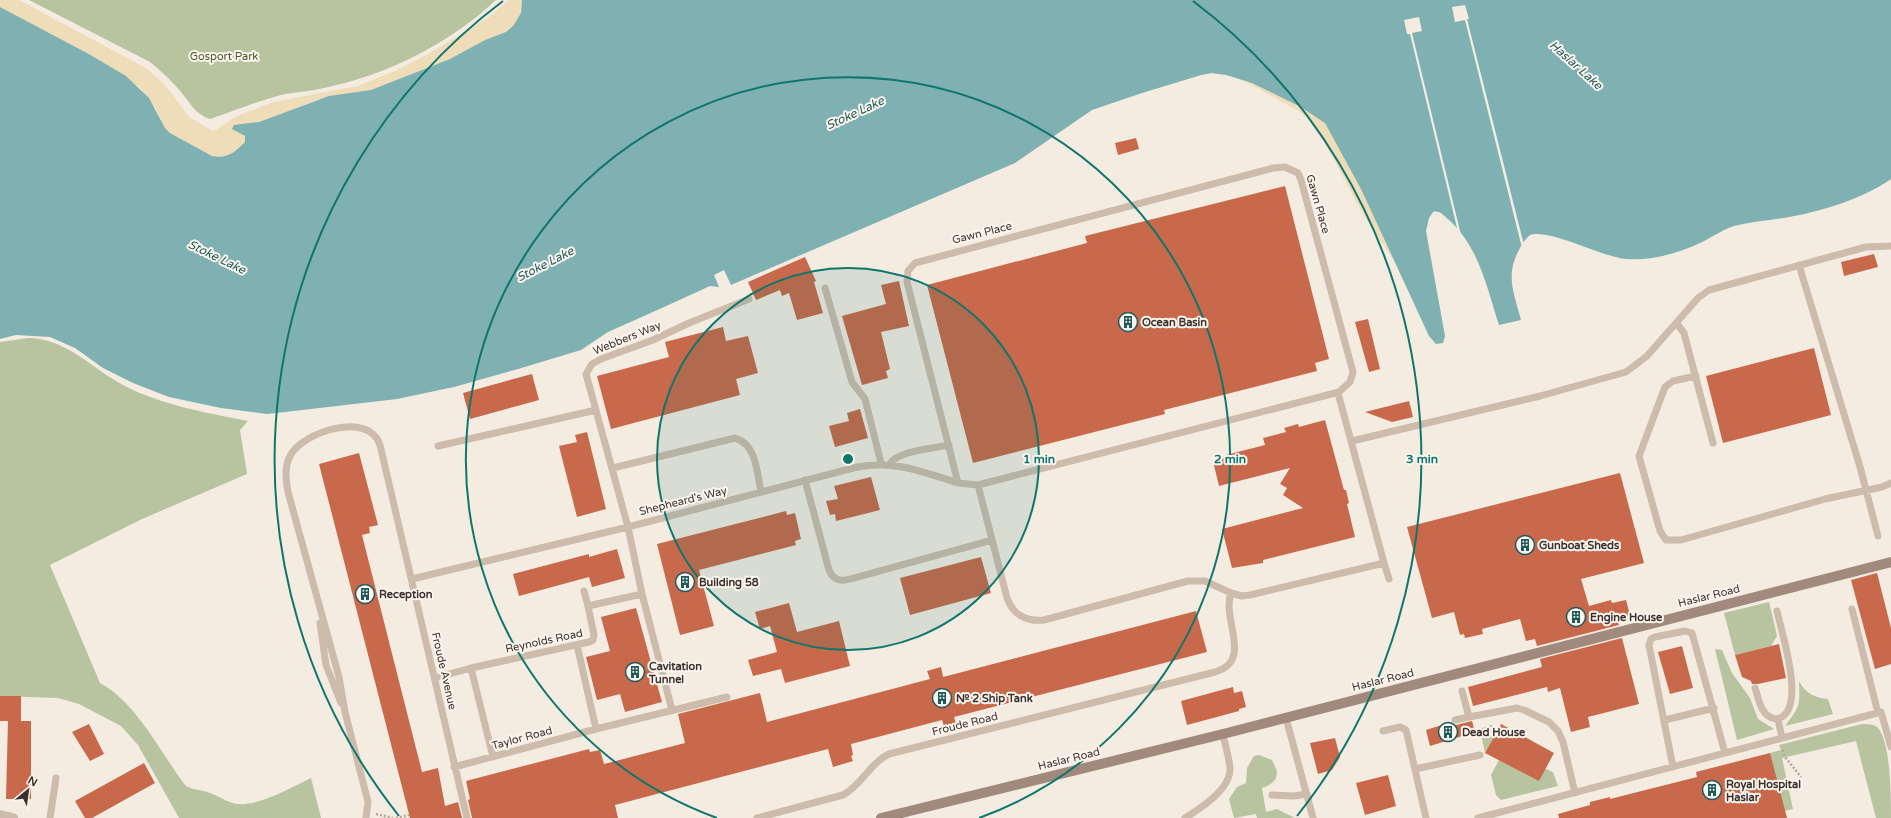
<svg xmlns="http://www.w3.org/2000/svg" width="1891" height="818" font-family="'Varela Round',sans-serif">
	<rect width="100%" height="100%" fill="#f4ebe1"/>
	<path fill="#b8c4a0" d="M29 0H496C449 44 387 75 324 88 311 91 298 92 285 94 259 100 235 111 210 119 195 114 191 104 181 92 172 81 161 71 150 62Z
		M28 338C67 338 93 370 125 386 161 405 208 413 248 421L240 430 247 474 142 519 50 565 100 683C137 703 160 752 185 785 193 791 201 789 210 793 219 796 229 804 239 804 259 806 292 787 311 778L321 818H179L138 745 121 726 79 704 58 698 0 696V342Z
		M1769 602 1777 636 1771 646 1735 655 1724 613Z
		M1715 649 1722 650 1732 673 1750 698 1758 719 1774 729 1737 740Z
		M1799 681C1805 693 1815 698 1828 699L1833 714 1785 726C1800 706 1800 707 1799 681Z
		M1862 724C1867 724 1873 724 1877 727 1891 740 1891 799 1891 818H1876L1856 741 1782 758 1793 809 1781 812 1773 783 1770 753 1781 750 1779 745Z
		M1491 725 1495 727 1496 733 1485 753 1480 729Z
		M1259 755 1272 760 1277 771C1277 781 1271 785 1262 788L1266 812 1277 809 1295 818H1257L1256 814 1234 818 1229 799 1237 787 1246 783 1247 768 1254 756Z
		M1499 760 1546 769 1553 772 1558 786 1501 800 1496 795 1491 775Z"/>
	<path fill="#efdcb8" d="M0 0H19L146 68 165 85 189 117 211 130H216L235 117 273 102 358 86 397 70 428 54 489 17 509 0H522L521 13 513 26 506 32 485 40 450 59 371 90 316 100 269 119 251 123 236 132 241 133 245 137V142C235 152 228 159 212 156L170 133 165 128 155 107 139 87 87 53 0 7Z
		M1174 55 1320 98 1394 261 1363 214 1324 141 1309 120 1299 111 1241 79 1226 75 1212 73 1201 75 1142 93Z"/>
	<path fill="#7fb0b2" d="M522 0H1891V179C1862 199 1823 211 1789 217 1772 220 1755 221 1738 225 1725 228 1714 236 1702 242 1680 253 1651 261 1626 259 1602 257 1549 228 1530 235 1525 239 1522 244 1519 250 1505 275 1514 293 1521 320L1499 325C1487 288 1479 247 1449 220 1444 216 1440 210 1433 212L1429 218 1426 231 1445 336 1443 343 1436 344 1429 336 1361 189 1325 123 1299 106 1252 83 1226 75 1212 73 1201 75 1142 93 1092 110 1015 163 731 285 724 270 714 275 719 287 710 286 664 307 608 332 581 350 518 369 454 387 397 399 285 412 267 414 221 408 169 397 133 383 103 368 75 348 50 337 16 335 0 339V7L87 53 126 76 149 98 165 128 170 133 212 156C228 159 235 152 245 142V136L232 129 234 125 259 122 329 96 371 90 450 59 485 40 506 32 513 26 521 13Z"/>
	<path fill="#f4ebe1" d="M1465 5 1469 19H1467L1524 245 1522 248 1465 20 1455 22 1452 7Z
		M1419 17 1422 31 1412 33 1461 235 1458 232 1410 34H1407L1404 20Z"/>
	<path fill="#c8694b" d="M1136 138 1139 149 1118 155 1115 143Z
		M1285 186 1329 359 1315 363 1317 371 1164 410 1165 414 973 463 927 285 1087 243 1085 236Z
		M1874 254 1878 267 1844 276 1841 262Z
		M805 257 816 281 814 282 823 313 797 320 789 293 782 296 780 290 756 300 748 282Z
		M899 281 909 326 881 332 890 369 886 371 888 378 862 385 842 316 886 304 881 285Z
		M1368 319 1380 369 1369 372 1355 322Z
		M723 327 726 341 748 336 758 373 736 379 740 395 611 429 597 376 669 357 665 342Z
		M1814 348 1831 415 1723 443 1706 376Z
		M532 374 539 400 470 419 463 393Z
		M1409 401 1413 417 1392 422 1365 412Z
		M860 409 868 438 835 447 829 426 849 421 847 413Z
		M1325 420 1344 490H1346L1349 503 1347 504 1355 537 1263 560V563L1232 568 1222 529 1303 508 1283 495 1287 488 1280 484 1290 468 1219 486 1213 461 1227 457 1226 455 1265 445 1263 438 1286 432 1284 428 1298 424 1299 427Z
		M587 432 606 509 577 517 559 446 577 442 575 435Z
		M359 453 378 525 369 527 370 533 362 535 422 772 438 768 445 806 458 802 462 818H410L319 464Z
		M1620 473 1644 563 1581 579 1589 606 1611 600 1612 603 1626 600 1631 619 1618 622 1619 625 1537 646 1535 639 1526 641 1520 619 1482 629 1483 634 1465 638 1464 634 1460 635 1454 612 1432 618 1407 527Z
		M871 477 880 510 836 521 835 514 830 515 826 501 838 499 834 486Z
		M786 511 787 515 795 513 801 539 795 541 796 545 699 570 714 626 680 635 657 544Z
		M617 549 625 578 592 587 589 577 519 596 513 574 589 554V557Z
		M981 557 991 593 910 615 900 578Z
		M1877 573 1891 628V664L1875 669 1851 580Z
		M789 603 797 632 839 621 850 666 785 683 781 669 753 676 748 660 777 652 770 626 760 629 755 612Z
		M636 608 662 702 625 712 620 694 597 700 586 657 610 651 601 617Z
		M1196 611 1207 652 954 717 957 727 945 730 942 720 851 744 853 755 851 756 853 761 833 767 828 749 615 805 618 818H472L468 800 470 799 466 781 589 749 590 752 600 750 604 764 685 743 678 714 760 693 767 722 930 679 927 671 941 667 943 677Z
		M1622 638 1639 704 1588 717 1590 727 1571 732 1560 688 1548 692 1547 687 1473 706 1468 687 1542 667 1540 659Z
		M1779 644 1786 678 1758 684H1752L1751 681 1742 677 1735 655Z
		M1682 646 1693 688 1670 694 1658 652Z
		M1233 687 1234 693 1242 691 1246 707 1239 709V711L1187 725 1181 701Z
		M0 696H21V721H31V799H6L8 721H0Z
		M1472 721 1475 732 1430 746 1426 730 1448 723 1456 725Z
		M89 724 104 754 90 761 72 732Z
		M1501 724 1554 753 1539 781 1485 753Z
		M1335 738 1340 757 1332 770 1318 774 1310 743Z
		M1770 753 1787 818H1559L1558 814 1590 805V802L1610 797V799L1697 777 1696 772Z
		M144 763 155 783 92 818H85L75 801Z
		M1388 775 1396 806 1365 815 1356 783Z"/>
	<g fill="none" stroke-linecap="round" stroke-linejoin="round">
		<path stroke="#b9a596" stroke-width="2.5" stroke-dasharray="2 2" stroke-linecap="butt" d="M1783 750 1785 757 1801 777
			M376 814 393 818
			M396 818 409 815"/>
		<path stroke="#cdbbac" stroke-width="7" d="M1799 265 1860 467 1878 536
			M825 288 852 382 865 399 881 463
			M1677 324 1684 333 1713 443
			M1696 376 1673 381 1665 387 1639 456 1660 531 1666 540H1681L1825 499 1882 487 1891 483
			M1352 441 1540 396 1626 372 1647 356 1698 298 1709 290 1866 247 1891 246
			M438 446 596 410
			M890 464C896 451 935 448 949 445
			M613 468 735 438C757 444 757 474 761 492
			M805 480 829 570C833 580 840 582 850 579L992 540
			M1384 563 1389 579
			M412 579 628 527 857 467C896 460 922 472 958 483L978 485 1339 392 1350 382 1353 372 1301 180 1298 173 1285 167 1273 168 915 263 908 271 907 282 958 483
			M584 591 588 606
			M1231 593 1242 596 1250 595 1384 563 1338 393
			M1852 609 1878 713
			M320 623 326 665 341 703
			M577 645 596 729
			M471 668 493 757
			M435 678 471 668 589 642 593 640 594 635 588 606 642 594
			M1755 688C1759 700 1761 717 1776 719 1809 714 1781 631 1777 611
			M1462 691 1469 717 1517 708 1524 710 1549 722 1558 731 1563 742 1575 793
			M672 710 642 594 628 527 586 374 592 364 601 359 653 340 689 323 749 299
			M1286 718 1313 818
			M1778 719 1782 738
			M1455 720 1469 717
			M1665 720 1714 708
			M1383 731 1400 727 1406 730 1426 818
			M454 767 596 729 727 697
			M1673 767 1649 645 1651 639 1655 637 1685 631 1692 633 1725 753
			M1415 769 1480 755
			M1272 795 1294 796 1307 794
			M50 818 56 778
			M366 818 368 802 345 712 339 677 288 492C286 480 284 467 290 456 302 432 369 410 380 445L467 818
			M757 818 843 795C861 786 870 763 889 754L1215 672C1254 661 1221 619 1231 593L1205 581H1188L1044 620C1027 622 1013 615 1007 598L978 485
			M1185 818C1201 808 1231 789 1230 768 1229 757 1225 745 1223 734
			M1478 818 1881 712 1891 747"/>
		<path stroke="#cdbbac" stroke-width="10" d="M0 815 13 818"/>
		<path stroke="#a18a7d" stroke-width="10" d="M881 818 1223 734 1891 562"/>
	</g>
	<circle cx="848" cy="459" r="191" fill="#0f766e" fill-opacity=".12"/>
	<g fill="none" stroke="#0f766e" stroke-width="2">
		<circle cx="848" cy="459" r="191"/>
		<path d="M717 818A382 382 0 1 1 979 818"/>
		<path d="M399 816A574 574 0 0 1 503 1M1193 1A574 574 0 0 1 1297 816"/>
	</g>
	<defs>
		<symbol id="building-ring" viewBox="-11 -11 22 22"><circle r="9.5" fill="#fbf5ee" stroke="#1f5a5e" stroke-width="1.5"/><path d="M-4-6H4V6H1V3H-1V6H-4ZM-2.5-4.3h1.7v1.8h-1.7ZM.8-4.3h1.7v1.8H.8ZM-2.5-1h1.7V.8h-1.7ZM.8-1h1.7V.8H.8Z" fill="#1f5a5e"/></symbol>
	</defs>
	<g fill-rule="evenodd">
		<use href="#building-ring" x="1117" y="311" width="22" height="22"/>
		<use href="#building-ring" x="1514" y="534" width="22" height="22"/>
		<use href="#building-ring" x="674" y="571" width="22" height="22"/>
		<use href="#building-ring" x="354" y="583" width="22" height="22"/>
		<use href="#building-ring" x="1565" y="606" width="22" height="22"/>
		<use href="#building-ring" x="624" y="661" width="22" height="22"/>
		<use href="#building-ring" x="931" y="687" width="22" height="22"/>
		<use href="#building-ring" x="1437" y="721" width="22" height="22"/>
		<use href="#building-ring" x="1701" y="779" width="22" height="22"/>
	</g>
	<g text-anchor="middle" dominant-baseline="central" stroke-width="4" stroke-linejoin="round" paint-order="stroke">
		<g font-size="11" fill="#4a5a2e" stroke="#fbf5ee">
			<text x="224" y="56">Gosport Park</text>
		</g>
		<g font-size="11" fill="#3b302b" stroke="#fbf5ee">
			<text transform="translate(1318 204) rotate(74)">Gawn Place</text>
			<text transform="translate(982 233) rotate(-14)">Gawn Place</text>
			<text transform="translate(627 338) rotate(-22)">Webbers Way</text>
			<text transform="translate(683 501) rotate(-14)">Shepheard's Way</text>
			<text transform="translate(1709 596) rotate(-14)">Haslar Road</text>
			<text transform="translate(544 641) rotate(-12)">Reynolds Road</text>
			<text transform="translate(444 671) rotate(77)">Froude Avenue</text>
			<text transform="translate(1383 680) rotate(-14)">Haslar Road</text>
			<text transform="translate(965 724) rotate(-14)">Froude Road</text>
			<text transform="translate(522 738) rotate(-15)">Taylor Road</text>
			<text transform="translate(1069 759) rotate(-14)">Haslar Road</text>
		</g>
		<g font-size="11" font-weight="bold" fill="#3b302b" stroke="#fbf5ee" text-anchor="start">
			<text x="1142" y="322">Ocean Basin</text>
			<text x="1539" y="545">Gunboat Sheds</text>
			<text x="699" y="582">Building 58</text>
			<text x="379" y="594">Reception</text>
			<text x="1590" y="617">Engine House</text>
			<text x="649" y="666">Cavitation<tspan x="649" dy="13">Tunnel</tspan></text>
			<text x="956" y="698">№ 2 Ship Tank</text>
			<text x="1462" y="732">Dead House</text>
			<text x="1726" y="784">Royal Hospital<tspan x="1726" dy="13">Haslar</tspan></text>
		</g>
		<g font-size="12" font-style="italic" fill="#1f5a5e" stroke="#fbf5ee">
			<text transform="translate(1576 65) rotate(42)">Haslar Lake</text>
			<text transform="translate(855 113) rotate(-25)">Stoke Lake</text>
			<text transform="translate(217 257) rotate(26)">Stoke Lake</text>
			<text transform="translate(545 264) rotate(-27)">Stoke Lake</text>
		</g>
	</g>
	<circle cx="848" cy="459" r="6" fill="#0f766e" stroke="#fbf5ee" stroke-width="2"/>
	<g font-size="12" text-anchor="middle" font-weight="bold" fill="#0f766e" stroke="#fbf5ee" stroke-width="4" stroke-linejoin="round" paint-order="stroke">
		<text x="1039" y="463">1 min</text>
		<text x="1230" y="463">2 min</text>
		<text x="1422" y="463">3 min</text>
	</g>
	<g transform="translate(28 790) rotate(29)" stroke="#fbf5ee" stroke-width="3" paint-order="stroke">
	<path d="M0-3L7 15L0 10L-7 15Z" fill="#3b302b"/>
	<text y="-6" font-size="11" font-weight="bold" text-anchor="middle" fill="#3b302b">N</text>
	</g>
</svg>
